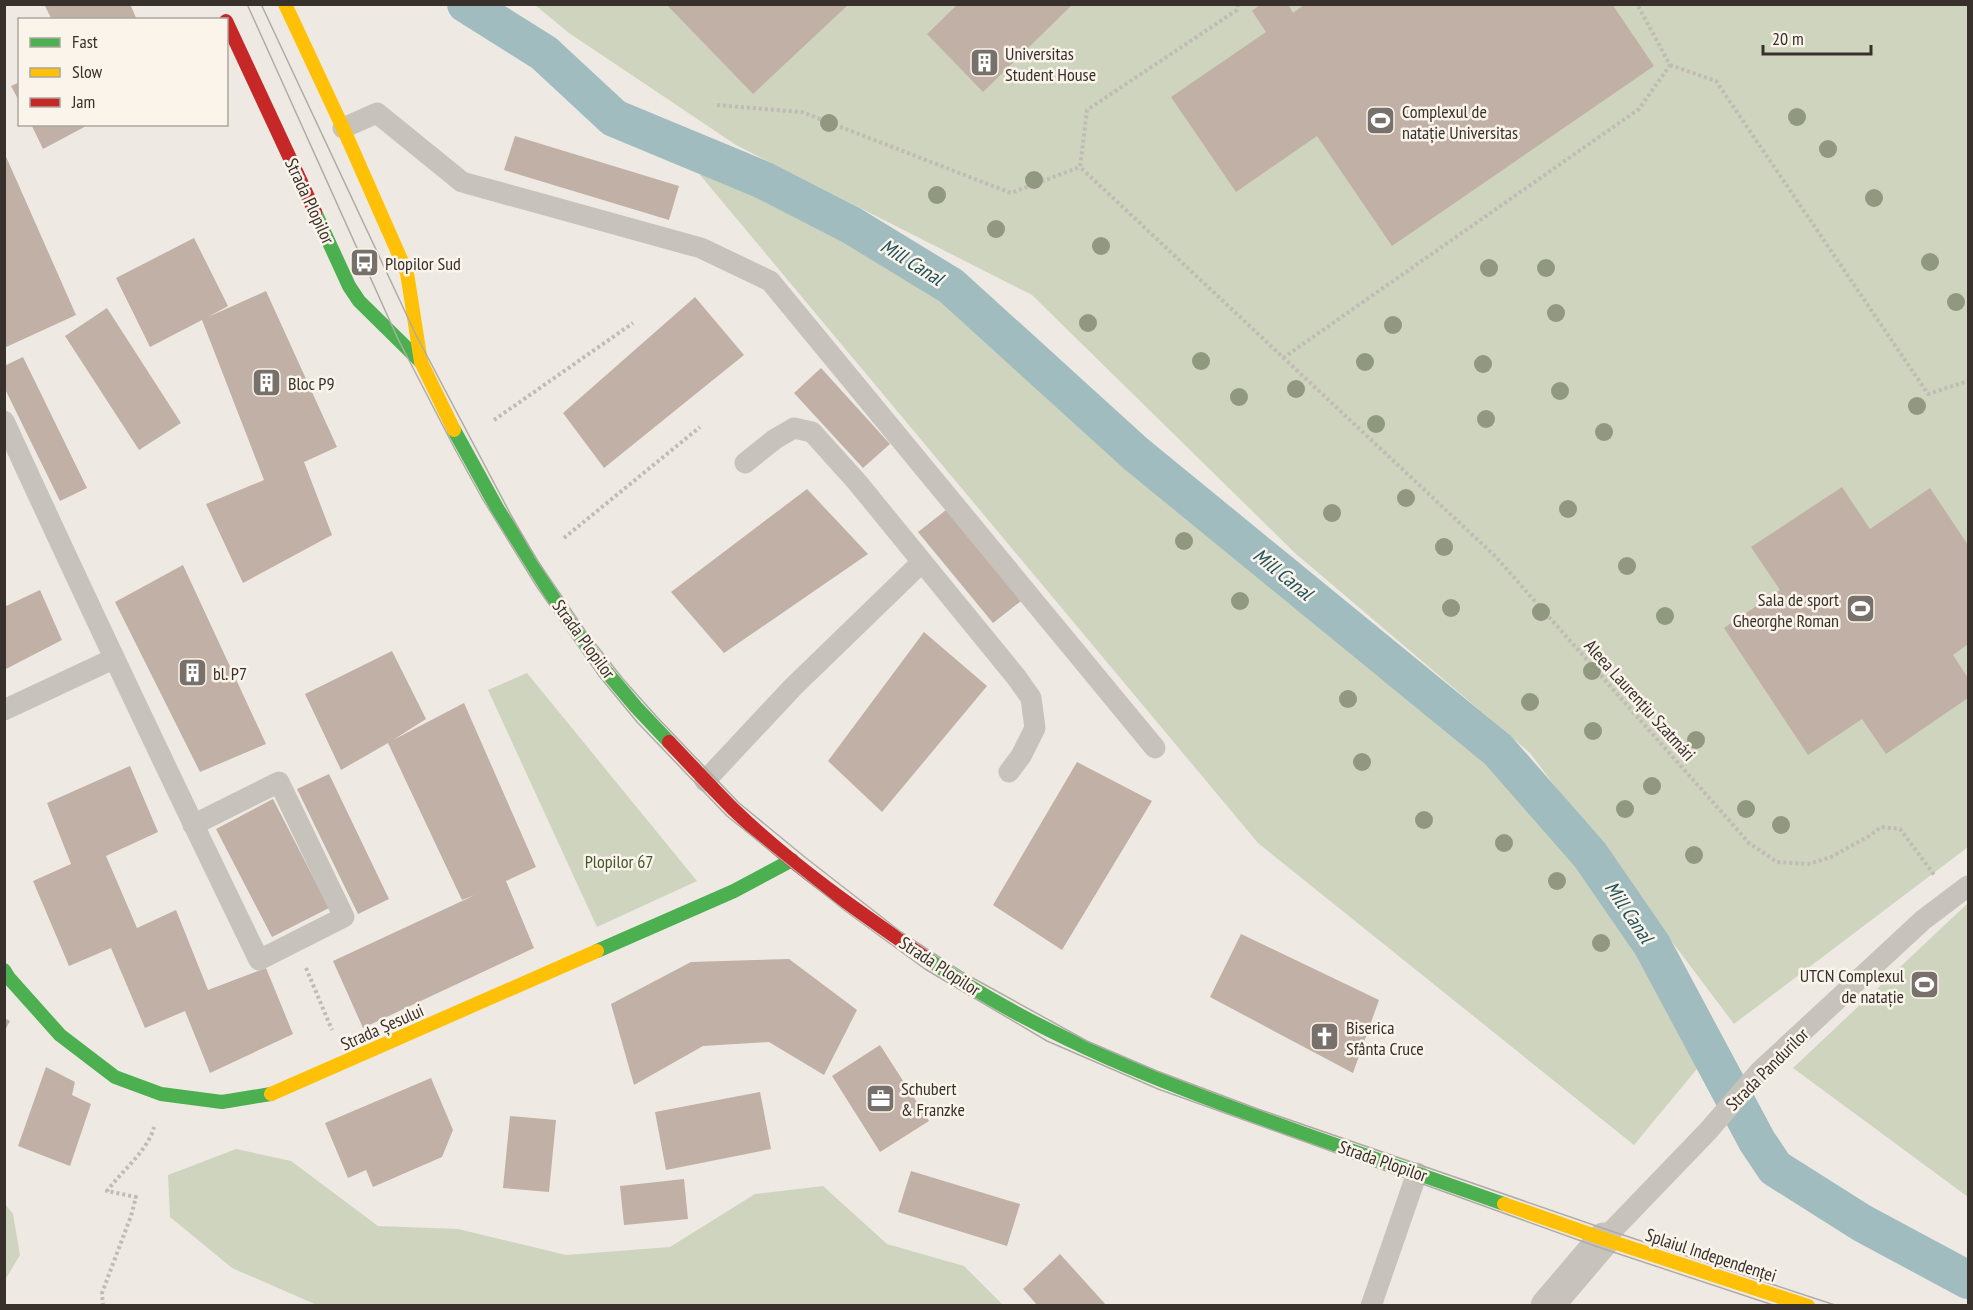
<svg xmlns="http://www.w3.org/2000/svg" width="1973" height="1310" font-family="'PT Sans Narrow',sans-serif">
	<rect width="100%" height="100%" fill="#eeeae3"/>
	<path fill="#ced4be" d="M535 5H1968V847L1734 1024 1530 753 1295 553 1032 295 736 145 569 33Z
		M715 170 944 291 1219 532 1490 756 1581 860 1641 954 1701 1064 1634 1145 1258 843 700 175Z
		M527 673 697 881 597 927 488 690Z
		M1968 903V1197L1793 1068Z
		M236 1149 291 1161 378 1226 458 1229 566 1255 670 1247 755 1194 823 1186 887 1244 964 1266 1003 1305H317L232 1268 170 1217 168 1175Z
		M5 1204 13 1214 20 1255 5 1280Z"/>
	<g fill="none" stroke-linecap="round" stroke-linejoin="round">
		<path stroke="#a0bcbf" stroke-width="38" d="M466 4 544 53 614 118 763 180 851 225 951 286 1136 454 1498 750 1590 855 1652 945 1757 1141 1775 1168 1862 1223 1968 1280"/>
	</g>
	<path fill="#c1b0a5" d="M44 4H130L137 20H52Z
		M666 4H849L753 94Z
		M958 4H1073L983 92 927 34Z
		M1261 4H1288L1293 13 1305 4H1612L1654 66 1392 246 1317 136 1236 192 1171 97 1266 32 1252 11Z
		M20 82V103L11 86Z
		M31 124H90L43 149Z
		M515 136 679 186 669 220 504 170Z
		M4 152 76 315 4 348Z
		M194 238 228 306 208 317 266 291 337 447 304 462 332 535 243 583 206 504 264 480 202 320 150 347 116 278Z
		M695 297 744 355 604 468 563 413Z
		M107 308 181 423 139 450 65 336Z
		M23 357 87 488 60 501 4 387V366Z
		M821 368 890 444 863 468 794 393Z
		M1842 487 1870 529 1930 488 1968 545V644L1953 655 1968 678V698L1886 754 1862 719 1808 755 1724 628 1780 590 1751 547Z
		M807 489 868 554 724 653 671 592Z
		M946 510 1021 601 993 623 918 532Z
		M183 565 266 744 200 772 115 602Z
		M40 590 62 640 4 670V607Z
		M924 632 987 686 882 812 828 761Z
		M392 651 426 719 393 740 464 703 536 867 506 881 534 948 363 1028 333 961 475 895 462 900 388 743 341 770 305 694Z
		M1077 762 1152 801 1062 950 993 905Z
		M130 766 158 832 106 856 137 928 176 910 208 990 266 968 293 1034 210 1073 185 1011 145 1028 111 948 69 966 33 881 71 864 47 803Z
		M329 774 389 899 358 914 297 789Z
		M273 799 329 908 272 937 216 829Z
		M1241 934 1379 1000 1353 1073 1210 997Z
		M789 959 857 1010 824 1075 769 1042 703 1046 634 1085 611 1004 691 962Z
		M4 1018 10 1021 4 1032Z
		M880 1045 929 1121 880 1152 832 1076Z
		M46 1067 75 1082 72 1095 91 1104 70 1166 18 1146Z
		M431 1078 453 1130 442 1157 373 1187 366 1170 348 1178 325 1123Z
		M760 1092 771 1149 666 1170 655 1112Z
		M510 1116 556 1120 549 1192 503 1188Z
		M911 1171 1020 1204 1007 1246 898 1212Z
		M684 1179 688 1219 624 1225 620 1186Z
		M1060 1254 1107 1306H1038L1023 1289Z"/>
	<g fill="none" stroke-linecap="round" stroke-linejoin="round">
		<path stroke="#c0bbb5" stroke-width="4" stroke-dasharray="3 3" stroke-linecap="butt" d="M1238 4 1237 10 1087 110 1080 167 1495 556 1749 843 1777 862 1808 864 1831 857 1869 836 1881 827 1900 829 1935 876
			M1670 65 1716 81 1928 394 1968 381
			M717 105 802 112 1011 193 1080 167
			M1283 358 1639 109 1670 65 1637 4
			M494 420 633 323
			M564 538 700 427
			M306 968 332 1030
			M103 1306 102 1293 131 1216 136 1197 107 1191C121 1172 149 1149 154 1127"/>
		<path stroke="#c8c2bc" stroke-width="21" d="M343 128 377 113 462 182 701 248 770 281 1155 748
			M4 421C87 602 172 781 259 960L344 917 279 782 193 825
			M745 463 775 439 794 428 812 432 857 482 1017 678 1031 698 1035 728 1021 756 1009 772
			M4 710 113 659
			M705 781 793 687 921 563
			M1604 1239 1708 1131 1759 1072 1923 920 1968 886
			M1371 1306 1417 1173"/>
		<path stroke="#c8c2bc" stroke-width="33" d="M1547 1306 1604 1239"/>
		<path stroke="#4caf50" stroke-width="14" d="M315 212 349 286 359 301 421 362
			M454 430 497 508 561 610 599 663 636 707 669 742
			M597 951 734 891 792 860
			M926 958C1042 1038 1170 1086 1302 1133 1369 1156 1436 1180 1504 1204
			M4 970 9 978 60 1035 115 1077 161 1094 222 1102 271 1094"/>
		<path stroke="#ffc107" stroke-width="14" d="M285 4 343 128 407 273 421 362 454 430
			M271 1094 597 951
			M1504 1204 1604 1239 1808 1306"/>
		<path stroke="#c62828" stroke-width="14" d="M226 21 315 212
			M669 742C690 764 711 787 733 809 791 865 859 912 926 958"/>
		<path stroke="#afaba6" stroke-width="1.5" d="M247 4 398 339 456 451 482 498 537 587 600 677 637 722 727 816 844 910 925 969 1047 1041 1158 1089 1598 1247 1776 1306
			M261 4 416 335 512 517 537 560 586 632 623 679 656 716 739 803 806 858 901 932 962 972 1087 1041 1157 1071 1258 1109 1611 1231 1838 1306"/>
	</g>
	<g fill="#90997f">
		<circle cx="1797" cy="117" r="9"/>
		<circle cx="829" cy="123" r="9"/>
		<circle cx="1828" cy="149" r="9"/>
		<circle cx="1034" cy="180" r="9"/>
		<circle cx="937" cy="195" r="9"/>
		<circle cx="1874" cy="198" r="9"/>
		<circle cx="996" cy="229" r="9"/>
		<circle cx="1101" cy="246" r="9"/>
		<circle cx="1930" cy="262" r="9"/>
		<circle cx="1489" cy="268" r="9"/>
		<circle cx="1546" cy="268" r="9"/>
		<circle cx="1956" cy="302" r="9"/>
		<circle cx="1556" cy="313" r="9"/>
		<circle cx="1088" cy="323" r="9"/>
		<circle cx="1393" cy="325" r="9"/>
		<circle cx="1201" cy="361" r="9"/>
		<circle cx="1365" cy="362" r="9"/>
		<circle cx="1483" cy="364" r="9"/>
		<circle cx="1296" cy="389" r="9"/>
		<circle cx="1560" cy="391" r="9"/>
		<circle cx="1239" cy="397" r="9"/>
		<circle cx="1917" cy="406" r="9"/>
		<circle cx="1486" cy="419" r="9"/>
		<circle cx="1376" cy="424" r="9"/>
		<circle cx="1604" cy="432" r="9"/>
		<circle cx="1406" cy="498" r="9"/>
		<circle cx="1568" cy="509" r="9"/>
		<circle cx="1332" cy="513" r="9"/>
		<circle cx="1184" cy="541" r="9"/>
		<circle cx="1444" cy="547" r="9"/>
		<circle cx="1627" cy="566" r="9"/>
		<circle cx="1240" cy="601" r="9"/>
		<circle cx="1451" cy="608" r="9"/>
		<circle cx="1541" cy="612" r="9"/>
		<circle cx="1665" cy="616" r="9"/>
		<circle cx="1592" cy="671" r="9"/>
		<circle cx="1348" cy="699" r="9"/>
		<circle cx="1530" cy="702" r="9"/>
		<circle cx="1593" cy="731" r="9"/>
		<circle cx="1696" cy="740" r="9"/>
		<circle cx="1362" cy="762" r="9"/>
		<circle cx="1652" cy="786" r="9"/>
		<circle cx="1625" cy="809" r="9"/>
		<circle cx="1746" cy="809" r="9"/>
		<circle cx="1424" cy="820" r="9"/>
		<circle cx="1781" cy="825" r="9"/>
		<circle cx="1504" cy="843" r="9"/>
		<circle cx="1694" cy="855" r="9"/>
		<circle cx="1557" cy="881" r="9"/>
		<circle cx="1601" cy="943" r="9"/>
	</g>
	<defs>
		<symbol id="building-square" viewBox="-11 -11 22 22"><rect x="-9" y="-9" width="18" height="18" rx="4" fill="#78716b" stroke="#faf4eb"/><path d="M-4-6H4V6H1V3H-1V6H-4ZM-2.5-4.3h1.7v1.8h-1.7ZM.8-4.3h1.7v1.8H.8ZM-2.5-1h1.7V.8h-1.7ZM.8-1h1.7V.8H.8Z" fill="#fff"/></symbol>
		<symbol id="stadium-square" viewBox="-11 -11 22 22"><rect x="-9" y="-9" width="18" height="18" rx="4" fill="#78716b" stroke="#faf4eb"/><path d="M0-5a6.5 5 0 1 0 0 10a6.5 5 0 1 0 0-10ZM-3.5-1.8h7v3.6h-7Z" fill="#fff"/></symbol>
		<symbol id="bus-square" viewBox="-11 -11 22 22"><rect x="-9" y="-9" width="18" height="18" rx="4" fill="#78716b" stroke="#faf4eb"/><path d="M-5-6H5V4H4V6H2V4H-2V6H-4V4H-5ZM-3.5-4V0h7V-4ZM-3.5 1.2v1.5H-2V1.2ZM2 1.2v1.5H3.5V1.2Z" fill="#fff"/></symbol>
		<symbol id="church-square" viewBox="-11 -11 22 22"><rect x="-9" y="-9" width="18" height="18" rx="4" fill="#78716b" stroke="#faf4eb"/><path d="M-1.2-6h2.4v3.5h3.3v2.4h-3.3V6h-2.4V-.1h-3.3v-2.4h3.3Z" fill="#fff"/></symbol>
		<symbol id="office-square" viewBox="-11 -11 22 22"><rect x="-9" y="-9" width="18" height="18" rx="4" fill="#78716b" stroke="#faf4eb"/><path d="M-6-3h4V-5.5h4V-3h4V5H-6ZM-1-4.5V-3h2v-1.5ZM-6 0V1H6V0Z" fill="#fff"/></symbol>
	</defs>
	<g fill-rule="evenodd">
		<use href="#building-square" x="968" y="46" width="33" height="33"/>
		<use href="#stadium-square" x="1364" y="104" width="33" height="33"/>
		<use href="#bus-square" x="348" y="246" width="33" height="33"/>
		<use href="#building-square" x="250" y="366" width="33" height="33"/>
		<use href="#stadium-square" x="1844" y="592" width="33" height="33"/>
		<use href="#building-square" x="176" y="656" width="33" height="33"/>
		<use href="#stadium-square" x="1908" y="968" width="33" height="33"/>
		<use href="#church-square" x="1308" y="1020" width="33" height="33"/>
		<use href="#office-square" x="864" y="1082" width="33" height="33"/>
	</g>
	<g text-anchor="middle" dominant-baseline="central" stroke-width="5" stroke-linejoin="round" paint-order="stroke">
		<g font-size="18" fill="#38302a" stroke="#faf4eb" text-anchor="start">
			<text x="1005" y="53">Universitas<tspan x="1005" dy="21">Student House</tspan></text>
			<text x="1402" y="111">Complexul de<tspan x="1402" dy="21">natație Universitas</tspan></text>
			<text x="385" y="263">Plopilor Sud</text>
			<text x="288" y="383">Bloc P9</text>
			<text x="1839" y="599" text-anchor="end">Sala de sport<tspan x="1839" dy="21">Gheorghe Roman</tspan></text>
			<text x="213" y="673">bl. P7</text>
			<text x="1904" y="975" text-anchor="end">UTCN Complexul<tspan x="1904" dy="21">de natație</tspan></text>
			<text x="1346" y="1027">Biserica<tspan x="1346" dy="21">Sfânta Cruce</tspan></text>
			<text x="901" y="1088">Schubert<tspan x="901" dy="21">&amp; Franzke</tspan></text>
		</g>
		<g font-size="18" fill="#38302a" stroke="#faf4eb">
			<text transform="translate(310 201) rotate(65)">Strada Plopilor</text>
			<text transform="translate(584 639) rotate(54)">Strada Plopilor</text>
			<text transform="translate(1640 700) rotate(48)">Aleea Laurențiu Szatmári</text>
			<text transform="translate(940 966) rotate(33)">Strada Plopilor</text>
			<text transform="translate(382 1027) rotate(-24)">Strada Șesului</text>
			<text transform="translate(1767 1069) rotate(-45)">Strada Pandurilor</text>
			<text transform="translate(1383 1161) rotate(19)">Strada Plopilor</text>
			<text transform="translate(1711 1255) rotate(18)">Splaiul Independenței</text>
		</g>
		<g font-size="18" fill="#44562e" stroke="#faf4eb">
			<text x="619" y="861">Plopilor 67</text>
		</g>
		<g font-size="20" font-style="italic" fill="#205159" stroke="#faf4eb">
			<text transform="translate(912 262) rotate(32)">Mill Canal</text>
			<text transform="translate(1283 574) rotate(39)">Mill Canal</text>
			<text transform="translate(1629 912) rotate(56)">Mill Canal</text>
		</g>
	</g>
	<rect width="1973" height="1310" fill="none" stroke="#38302a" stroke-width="12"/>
	<rect x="18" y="18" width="210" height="108" fill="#faf4eb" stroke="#aca69e" stroke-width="1.5"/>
	<rect x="30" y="38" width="30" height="9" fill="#4caf50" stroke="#aca69e" stroke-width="1.5"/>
	<text x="72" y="48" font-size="18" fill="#38302a">Fast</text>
	<rect x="30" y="68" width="30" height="9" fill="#ffc107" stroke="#aca69e" stroke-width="1.5"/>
	<text x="72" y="78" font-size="18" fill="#38302a">Slow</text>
	<rect x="30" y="98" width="30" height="9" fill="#c62828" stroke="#aca69e" stroke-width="1.5"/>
	<text x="72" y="108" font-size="18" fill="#38302a">Jam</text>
	<path d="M1763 45v9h108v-9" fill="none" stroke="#38302a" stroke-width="3"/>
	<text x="1772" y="45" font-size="18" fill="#38302a" stroke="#faf4eb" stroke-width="4.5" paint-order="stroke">20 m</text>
</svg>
